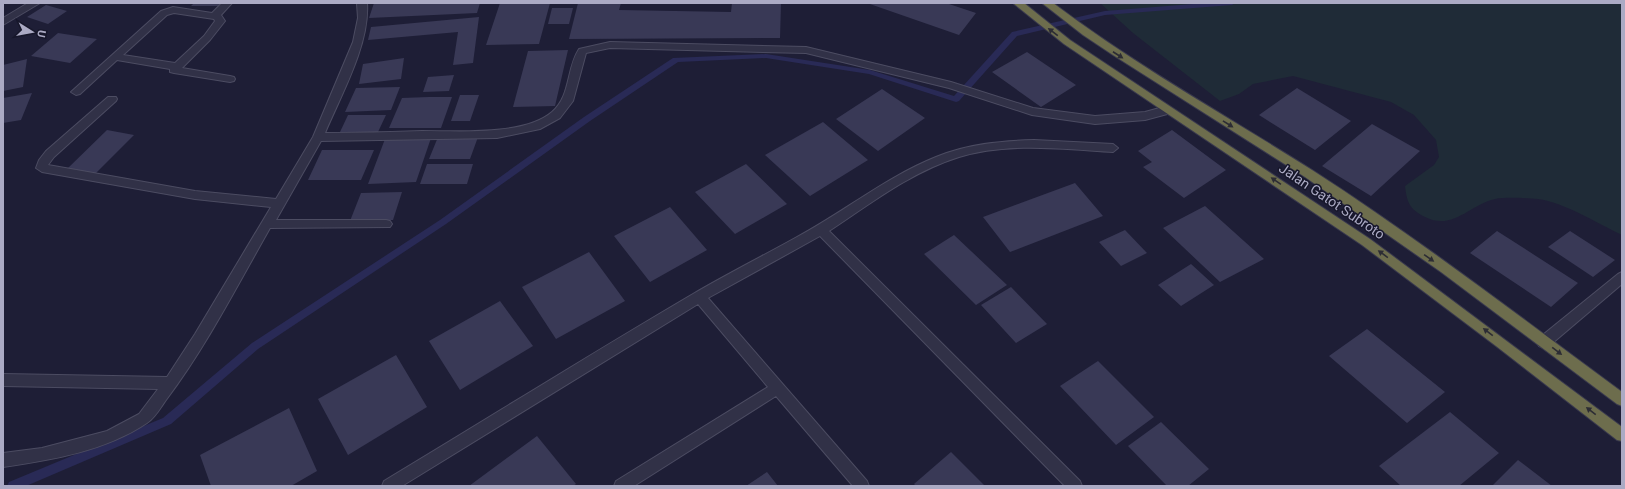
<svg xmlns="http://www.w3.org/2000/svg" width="1625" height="489" font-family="Roboto,sans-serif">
	<rect width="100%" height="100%" fill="#1e1e36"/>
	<path fill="#1f2b37" d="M1100 3H1622V235C1599 224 1563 202 1538 199 1527 198 1505 197 1495 199 1469 205 1453 231 1425 217 1409 209 1407 202 1405 186L1434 165 1439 157 1436 140 1414 115 1391 102 1293 76 1253 84 1239 94 1220 101 1133 33Z"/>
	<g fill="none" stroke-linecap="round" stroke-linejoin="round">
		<path fill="#292a56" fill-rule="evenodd" d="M1205 3H1235L1232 5 1105 15 1017 36 959 101 956 102 869 74 766 58 678 62 590 121 446 224 258 349 171 424 26 486H7L9 482 163 418 252 343 440 220 584 117 673 58 766 54 870 70 954 96 1012 32 1105 11Z"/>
	</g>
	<path fill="#393956" d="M194 3H221L219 6H191Z
		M374 3H480L477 13 369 18Z
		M500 3H550L539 44 486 45Z
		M578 3H621L619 10 731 12 732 3H781L780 38 569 39Z
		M867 3H946L976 13 959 35Z
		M46 5 67 11 48 24 27 17Z
		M552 8H573L569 24H548Z
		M479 17 473 63 453 65 458 32 368 40 371 27Z
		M58 33 97 39 70 63 31 56Z
		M568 50 555 106 513 107 528 51Z
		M1027 52 1076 85 1041 107 992 72Z
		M404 58 401 79 359 84 363 64Z
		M27 59 23 87 3 91V65Z
		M454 75 449 91 423 92 428 77Z
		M400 87 391 110 345 112 356 88Z
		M1297 88 1351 121 1315 150 1259 115Z
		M882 89 925 118 878 151 836 119Z
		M32 93 21 120 3 123V98Z
		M460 95H479L470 121H451Z
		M429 97H452L441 128H389L402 98Z
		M348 115H386L378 132H340Z
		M823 122 868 160 810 196 765 155Z
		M1372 124 1420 151 1371 196 1322 166Z
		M107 130 134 135 95 174 67 169Z
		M1172 130 1226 170 1184 198 1143 167 1152 162 1138 151Z
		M438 137H478L470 159H429Z
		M431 138 416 182 368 184 385 139Z
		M322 150H374L361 180H308Z
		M427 164H473L467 184H420Z
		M746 164 787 204 735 234 695 192Z
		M1075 183 1103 216 1010 252 983 217Z
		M402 192 393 220 350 221 361 193Z
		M1205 206 1264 259 1220 282 1163 228Z
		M670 207 707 250 650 282 614 236Z
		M1125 230 1147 253 1121 266 1099 242Z
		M1497 231 1578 283 1551 307 1470 253Z
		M1570 231 1615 260 1593 277 1548 247Z
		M954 235 1007 285 976 305 924 254Z
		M589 252 625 301 556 339 522 287Z
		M1191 264 1214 285 1181 306 1158 285Z
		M1011 287 1047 324 1016 343 981 305Z
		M500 301 533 346 460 390 429 341Z
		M1367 329 1445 392 1407 423 1329 356Z
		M396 355 427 407 348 455 318 399Z
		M1098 361 1154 417 1116 445 1060 386Z
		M289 408 317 471 291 486H211L200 455Z
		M1450 412 1499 453 1459 486H1401L1379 466Z
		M1161 422 1209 469 1188 486H1167L1128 446Z
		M537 436 576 484 573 486H469Z
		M951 452 985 486H916L914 484Z
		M1518 460 1552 486H1492Z
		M767 472 778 486H746Z"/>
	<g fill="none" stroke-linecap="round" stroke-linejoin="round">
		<defs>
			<path id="lane" d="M1622 272V284L1549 346 1544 348 1539 346 1537 342 1539 338 1618 274Z"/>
			<path id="street" d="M28 3H40L3 25V18Z
				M222 3H232L221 15 225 21 210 40 182 68 230 76 234 77 235 79 234 81 230 82 174 73 170 72V69L117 60 80 94 76 95 71 92 161 11 173 7 212 13ZM174 13 214 19 215 21 204 36 175 63 123 55 167 15Z
				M357 3H367C370 44 341 95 325 133 357 133 390 132 422 131 458 131 524 136 552 112 571 96 566 69 579 49L610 42 806 47 951 82 1033 108 1095 116 1145 112 1167 106 1172 110 1171 113 1145 120 1095 124 1032 115 949 88 806 53 610 48 586 53 573 101 560 118 540 129 497 138 321 141 276 220H386L390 221 392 224 390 227 270 228C237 286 206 347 166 400 161 407 155 418 147 423 105 451 52 460 3 467V453L42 448 107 431 139 414 158 389 3 386V374L167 377 195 334 271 207 195 199 42 172 36 168 39 160 46 151 108 97H116L117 99 116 101 54 157 48 165 195 191 276 199 313 137 353 42 358 18Z
				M1034 140 1113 144 1118 148 1113 152C1062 149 1008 142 959 157 911 172 870 204 829 231L1080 481 1082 486H1065L820 236 708 298 867 481 869 486H853L776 396 634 486H614L616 481 768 387 698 304 402 486H382L384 481C487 419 589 355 693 294 727 274 763 256 797 237 844 212 886 177 936 157 967 144 1000 141 1034 140Z"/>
			<path id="highway" d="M1013 3H1024L1070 40 1370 239 1622 427V441L1617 440 1496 346 1362 245 1064 44Z
				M1042 3H1053C1135 65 1225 115 1312 170 1419 239 1520 317 1622 392V406L1617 404 1441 272 1305 177 1113 55 1083 35Z"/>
		</defs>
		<use href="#lane" stroke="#4c4c62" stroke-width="2"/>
		<use href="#street" stroke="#4c4c62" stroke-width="2"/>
		<use href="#highway" stroke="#39394e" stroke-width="2"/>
		<use href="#lane" fill="#313147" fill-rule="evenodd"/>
		<use href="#street" fill="#313147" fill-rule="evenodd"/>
		<use href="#highway" fill="#6d6d4d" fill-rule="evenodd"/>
	</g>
	<defs><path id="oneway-solid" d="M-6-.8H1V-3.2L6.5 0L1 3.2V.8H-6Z"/></defs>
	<g fill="#2c2c34">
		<use href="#oneway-solid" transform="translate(1053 32) rotate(-143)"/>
		<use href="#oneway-solid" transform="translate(1118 55) rotate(33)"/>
		<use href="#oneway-solid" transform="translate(1228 124) rotate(32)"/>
		<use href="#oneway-solid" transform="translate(1276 181) rotate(-146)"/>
		<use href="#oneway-solid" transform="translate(1383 254) rotate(-144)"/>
		<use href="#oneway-solid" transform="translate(1429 258) rotate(35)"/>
		<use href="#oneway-solid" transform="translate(1488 332) rotate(-143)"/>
		<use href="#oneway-solid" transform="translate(1557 351) rotate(37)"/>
		<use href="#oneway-solid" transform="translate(1591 411) rotate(-142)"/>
	</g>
	<g text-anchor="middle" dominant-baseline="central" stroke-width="3" stroke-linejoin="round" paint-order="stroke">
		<g font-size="14" fill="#abaac4" stroke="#17172b">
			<text transform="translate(1332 201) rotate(34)">Jalan Gatot Subroto</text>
		</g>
	</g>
	<rect width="1625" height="489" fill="none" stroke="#abaac4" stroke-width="8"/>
	<g transform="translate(32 32) rotate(101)" stroke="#17172b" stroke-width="3" paint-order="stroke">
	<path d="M0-3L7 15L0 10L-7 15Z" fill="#abaac4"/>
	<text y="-6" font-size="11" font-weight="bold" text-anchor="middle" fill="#abaac4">U</text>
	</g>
</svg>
